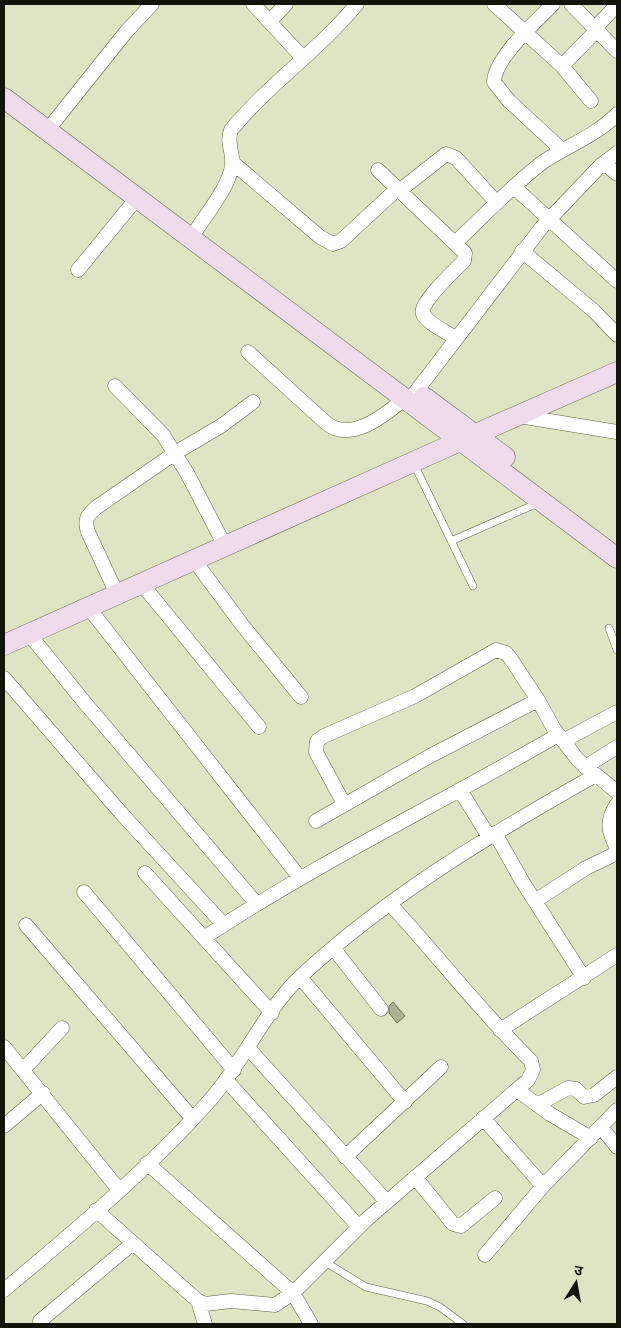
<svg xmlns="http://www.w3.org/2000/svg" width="621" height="1328" font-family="Literata,'Noto Sans Devanagari',serif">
	<rect width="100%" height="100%" fill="#dfe4c5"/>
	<path fill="#acb193" stroke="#6e7256" d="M393 1002 405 1016 397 1023 389 1013V1006Z"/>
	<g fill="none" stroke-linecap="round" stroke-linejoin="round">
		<defs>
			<path id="lane" d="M414 464 473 586
				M451 541 538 503
				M609 628 617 650
				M325 1262 366 1287 427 1301 440 1307 463 1324"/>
			<path id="street" d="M253 4 303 58
				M494 4 562 66 591 101
				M553 4C536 22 495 57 494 82L509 101 562 150
				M571 4 617 51
				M270 21 286 4
				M595 28 617 5
				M562 66 597 30
				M54 122 126 32 152 4
				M232 162 320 237 333 244 341 241 397 189
				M604 163 617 174
				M378 170 465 253 464 261C456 269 418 304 423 314 428 324 447 332 455 338
				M514 187 617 281
				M399 191 446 154 456 158 497 203
				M197 229C209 210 228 188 232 166 234 153 226 143 231 130 269 84 319 50 357 4
				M455 243C484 216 511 186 543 162 568 145 596 136 617 114
				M522 251 594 311 617 335
				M78 270 137 198
				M248 352 325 422C349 444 384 416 404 399
				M115 386 163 435 187 473 225 546
				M408 402 542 227 601 165 617 153
				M519 416 617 432
				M194 560 243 626 301 697
				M141 583 259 727
				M117 594 88 532C84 520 87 515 97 507L175 453 221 426 253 402
				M88 607 300 878
				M29 634 85 703 256 903
				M4 678 121 813 224 925
				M563 741 617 712
				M585 767 617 747
				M460 790 489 837
				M344 804 316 752 317 741 324 736 415 696 496 650 506 653 511 659 538 700 554 729 578 760 617 792
				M617 804C606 820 608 832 617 848
				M316 821 430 756 538 700
				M495 833 522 881 584 978
				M145 873 272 1013
				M84 892 234 1070
				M535 901 586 868 617 853
				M26 925 192 1118
				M205 937C319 862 441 803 558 735
				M334 949 381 1009
				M300 977 405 1102
				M500 1030 617 955
				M4 1047 119 1190
				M249 1049 387 1202
				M23 1070 62 1028
				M226 1080 359 1227
				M517 1090 550 1114 591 1138
				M537 1105 568 1088 576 1089 584 1097 594 1095 617 1077
				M483 1118 543 1186
				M4 1126 43 1093
				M601 1127 617 1147
				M345 1157 441 1067
				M147 1163 293 1293 311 1324
				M415 1177 453 1224 461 1226 495 1198
				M96 1210 198 1301 205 1304 231 1301 275 1305 293 1293 366 1220 528 1080 533 1070 531 1061C481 1012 438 956 390 904
				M485 1255 543 1186 617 1110
				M4 1290C75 1231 150 1168 211 1099 243 1062 266 1009 300 977 387 896 491 834 594 776
				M198 1301 205 1324
				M40 1321 133 1243"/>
			<path id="secondary" d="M4 98 617 558
				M424 397 505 457
				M4 645 460 441 617 372"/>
		</defs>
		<use href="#lane" stroke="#5e6247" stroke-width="8"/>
		<use href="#street" stroke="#5e6247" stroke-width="15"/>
		<use href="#secondary" stroke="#5e6247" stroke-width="21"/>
		<use href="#lane" stroke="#fff" stroke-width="7"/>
		<use href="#street" stroke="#fff" stroke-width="14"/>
		<use href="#secondary" stroke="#eedced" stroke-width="20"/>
	</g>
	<rect width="621" height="1328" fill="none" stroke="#13150a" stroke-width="10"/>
	<g transform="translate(576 1283) rotate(11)" stroke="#dfe4c5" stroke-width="4" paint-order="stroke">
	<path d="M0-4L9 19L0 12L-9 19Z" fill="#13150a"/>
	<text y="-8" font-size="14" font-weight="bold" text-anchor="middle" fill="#13150a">उ</text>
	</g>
</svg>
